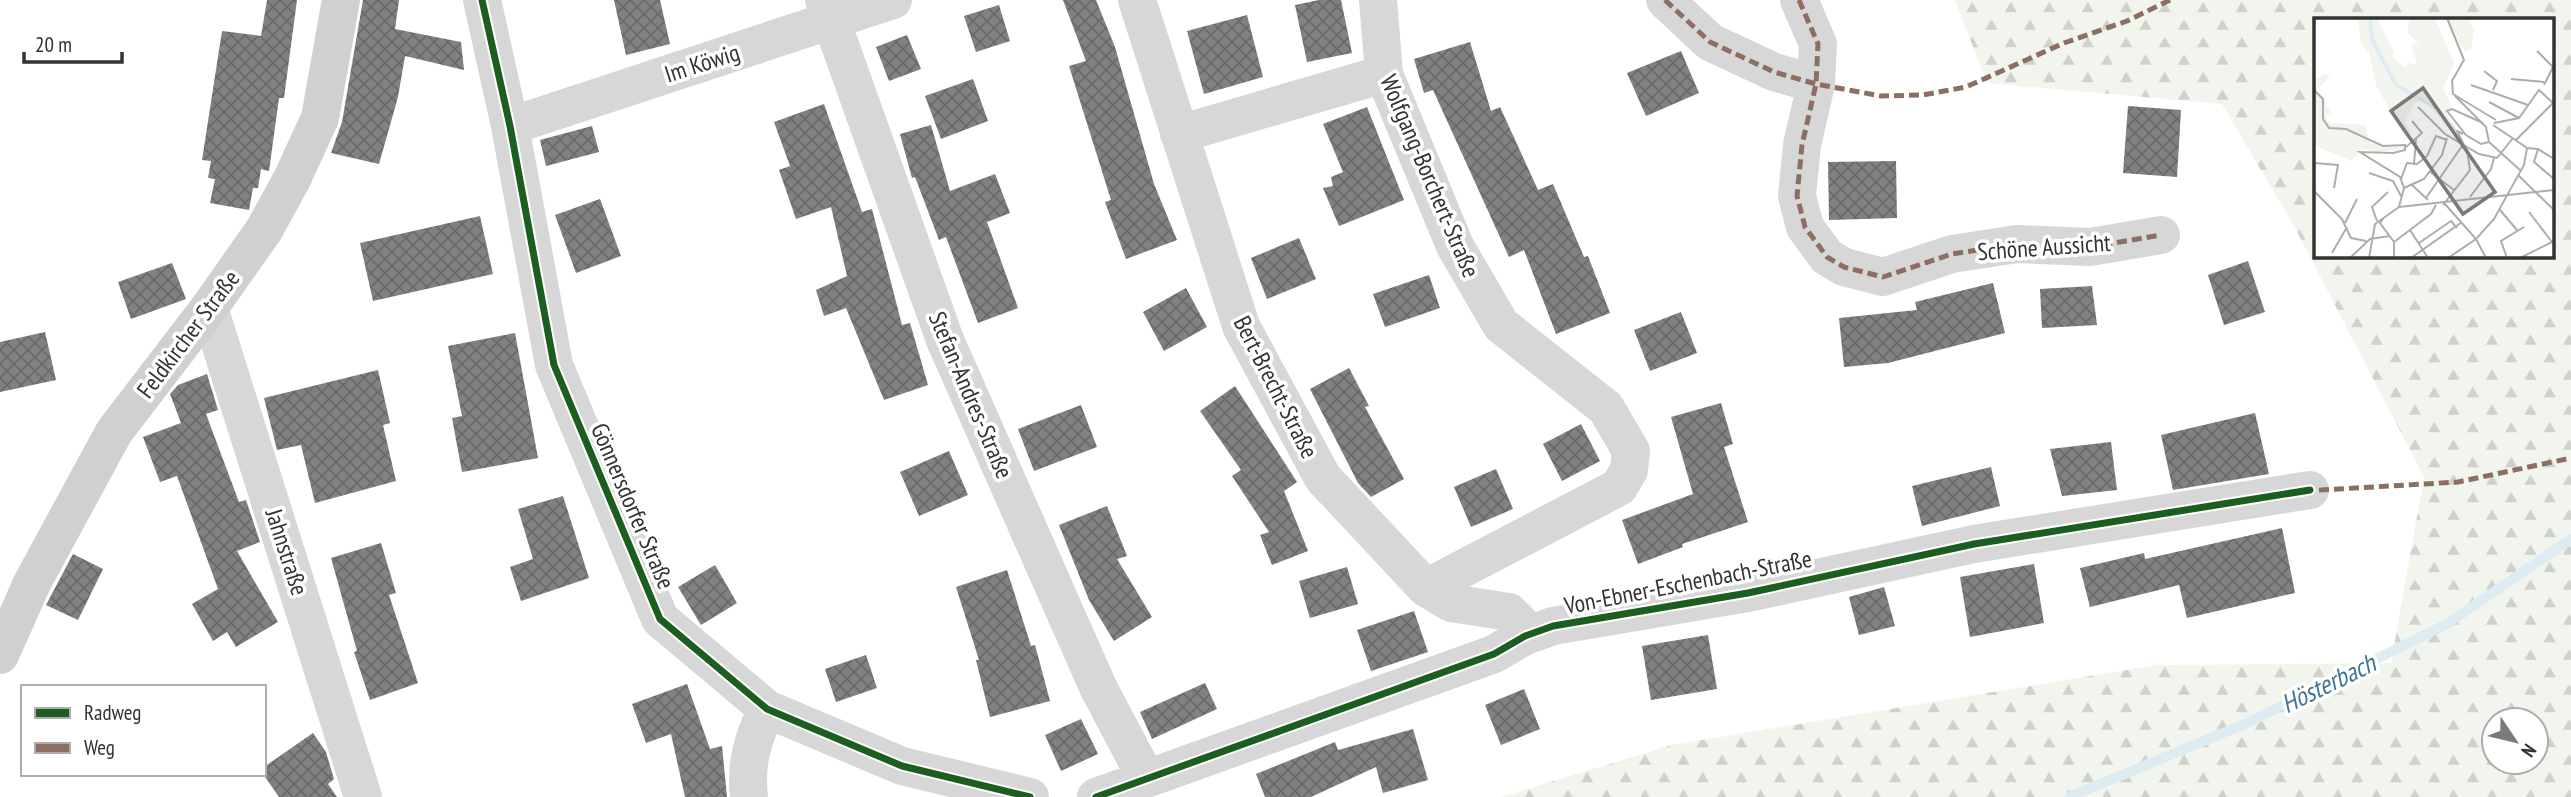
<svg xmlns="http://www.w3.org/2000/svg" width="2571" height="797" font-family="'PT Sans Narrow',sans-serif">
	<defs>
		<pattern id="forest-firs" width="22" height="20" patternUnits="userSpaceOnUse" patternTransform="scale(1.75)"><rect width="22" height="20" fill="#f1f5ed"/><path d="M5 1l3.5 6h-7zM16 11l3.5 6h-7z" fill="#cfd2cc"/></pattern>
		<pattern id="building-cross-hatch" width="8" height="8" patternUnits="userSpaceOnUse" patternTransform="scale(1.75)"><rect width="8" height="8" fill="#818181"/><path d="M0 0l8 8M0 8l8-8" fill="none" stroke="#6a6a6a"/></pattern>
	</defs>
	<rect width="100%" height="100%" fill="#fff"/>
	<path fill="url(#forest-firs)" fill-rule="evenodd" d="M1955 0H2571V797H1501L1672 745 2157 665 2391 663 2424 477 2293 224 2222 104 1987 83ZM2316 19H2552V256H2316ZM2494 720H2536V762H2494Z"/>
	<g fill="none" stroke-linecap="round" stroke-linejoin="round">
		<path stroke="#ddebf3" stroke-width="10" d="M2069 797 2247 723 2447 624 2571 539"/>
	</g>
	<path fill="url(#building-cross-hatch)" d="M267 0H297L284 98H279L269 171 261 169 258 188H253L249 210 210 203 215 179 208 178 211 161 202 160 222 31 261 36Z
		M363 0H399L395 29 461 42 464 70 405 56 398 97 379 164 331 153 342 122Z
		M614 0H660L670 44 626 55Z
		M1063 0H1096L1115 47 1154 184 1177 240 1126 259 1105 202 1111 200 1069 66 1086 61Z
		M1319 0H1341L1352 53 1307 62 1295 5Z
		M999 5 1010 41 976 52 964 16Z
		M1247 15 1263 77 1204 94 1187 31Z
		M907 35 921 69 889 81 876 47Z
		M1470 42 1491 111 1500 107 1538 190 1553 184 1584 257 1588 256 1610 313 1556 334 1524 250 1509 257 1433 90 1424 93 1414 59Z
		M1681 51 1699 93 1646 116 1627 73Z
		M973 79 988 121 941 139 925 96Z
		M824 104 862 212 872 209 902 325 910 323 928 385 884 400 846 308 824 316 816 290 847 276 831 207 796 219 779 170 790 166 774 122Z
		M2128 106 2181 110 2177 177 2123 173Z
		M1367 107 1404 200 1339 226 1323 188 1333 186 1331 177 1343 172 1323 124Z
		M931 125 950 191 995 174 1010 213 987 222 1018 308 978 323 946 237 939 240 915 177 912 178 900 134Z
		M592 126 599 152 546 166 540 140Z
		M1896 161 1897 218 1829 220 1828 162Z
		M600 199 621 256 576 273 555 215Z
		M480 216 493 274 373 301 360 243Z
		M1299 238 1316 279 1267 299 1251 258Z
		M2248 261 2265 312 2224 325 2208 275Z
		M172 263 186 299 131 319 118 282Z
		M1429 275 1440 308 1385 327 1373 294Z
		M1993 283 2005 333 1888 363 1844 367 1839 318 1917 310 1915 302Z
		M2092 286 2097 325 2042 328 2040 289Z
		M1186 288 1207 327 1164 351 1143 312Z
		M1681 312 1697 353 1650 371 1634 330Z
		M45 332 56 380 0 392V342Z
		M515 333 538 458 462 472 452 418 462 416 448 346Z
		M1349 368 1369 406 1365 407 1404 479 1371 497 1358 483 1310 389Z
		M378 370 390 423 383 425 396 481 315 503 301 445 277 450 264 398Z
		M207 374 218 410 206 414 239 502 246 500 260 542 237 551 278 622 236 647 227 632 213 641 192 604 218 589 177 476 160 482 143 437 181 423 170 394 178 385Z
		M1235 386 1297 482 1284 491 1308 551 1272 565 1260 535 1269 532 1232 476 1241 470 1200 411Z
		M1721 403 1733 444 1724 447 1748 522 1682 544 1683 547 1638 564 1622 520 1693 494 1671 417Z
		M1081 405 1097 447 1034 471 1018 429Z
		M2255 413 2269 474 2173 490 2161 435Z
		M1581 424 1600 461 1562 481 1543 444Z
		M2111 442 2117 490 2062 496 2050 449Z
		M949 451 968 495 919 516 900 472Z
		M1991 467 2000 506 1922 526 1912 486Z
		M1496 469 1513 509 1471 527 1454 487Z
		M563 496 589 578 521 601 510 567 533 559 518 509Z
		M1107 506 1127 556 1117 559 1152 617 1114 641 1089 600 1059 525Z
		M2282 528 2295 593 2187 618 2179 585 2090 607 2080 568 2144 553 2145 559Z
		M381 543 396 593 389 595 418 683 370 700 354 652 357 651 331 558Z
		M73 554 103 569 78 620 46 605Z
		M2034 564 2044 623 1970 637 1960 577Z
		M715 565 737 603 701 625 678 587Z
		M1347 567 1358 604 1310 618 1299 581Z
		M1007 570 1031 646 1035 645 1050 701 990 717 976 660H979L956 587Z
		M1884 587 1895 626 1859 635 1849 597Z
		M1414 611 1428 652 1371 671 1357 630Z
		M1708 635 1717 689 1651 700 1642 646Z
		M866 655 877 688 836 702 825 669Z
		M1205 683 1217 709 1152 739 1140 712Z
		M687 684 710 749 722 746 727 797H685L671 734 646 743 632 704Z
		M1524 689 1540 729 1501 745 1485 705Z
		M1081 719 1098 754 1061 771 1045 735Z
		M1413 729 1428 780 1383 793 1376 767 1311 797H1265L1256 774 1335 742 1338 750Z
		M313 733 326 752 334 779 328 784 337 797H279L263 774 264 767Z"/>
	<g fill="none" stroke-linecap="round" stroke-linejoin="round">
		<path stroke="#d7d7d7" stroke-width="38" d="M482 0 510 126 554 365 660 619 767 709 902 766 1030 797
			M824 0 945 340 1098 687 1146 778
			M1137 0 1241 326 1323 478 1426 588 1451 603 1509 612 1519 622 1525 636
			M1378 0 1384 74 1455 246 1501 325 1606 408 1631 451 1629 470 1619 487 1426 588
			M1665 0 1710 42 1774 72 1816 84
			M1799 0 1818 44 1816 84 1802 145 1797 196 1805 227 1827 257 1844 267 1883 277 1952 254 2017 244 2090 247 2161 235
			M510 126 893 0
			M1179 134 1384 74
			M209 308 363 797
			M749 797C745 764 753 738 767 709
			M1096 797 1494 654 1525 636 1553 626 1748 593 1974 544 2310 490"/>
		<path stroke="#d0d0d0" stroke-width="38" d="M0 655 32 583 114 432 209 308 264 230 292 179 320 118 341 0"/>
		<path stroke="#8d6e63" stroke-width="5" stroke-dasharray="10 5" stroke-linecap="butt" d="M1665 0 1710 42 1774 72 1816 84 1881 96 1923 95 1966 87 2064 43 2127 21 2170 0
			M1799 0 1818 44 1816 84 1802 145 1797 196 1805 227 1827 257 1844 267 1883 277 1952 254 2017 244 2090 247 2161 235
			M2304 491 2458 482 2571 458"/>
		<defs>
			<path id="cycleway" d="M482 0 510 126 554 365 660 619 767 709 902 766 1030 797
				M1096 797 1494 654 1525 636 1553 626 1748 593 1974 544 2310 490"/>
		</defs>
		<use href="#cycleway" stroke="#fff" stroke-width="11"/>
		<use href="#cycleway" stroke="#1b5e20" stroke-width="7"/>
	</g>
	<g text-anchor="middle" dominant-baseline="central" stroke-width="7" stroke-linejoin="round" paint-order="stroke">
		<g font-size="24" fill="#333" stroke="#fff">
			<text transform="translate(702 63) rotate(-18)">Im Köwig</text>
			<text transform="translate(1430 176) rotate(67)">Wolfgang-Borchert-Straße</text>
			<text transform="translate(2044 247) rotate(-4)">Schöne Aussicht</text>
			<text transform="translate(188 334) rotate(-53)">Feldkircher Straße</text>
			<text transform="translate(1276 387) rotate(63)">Bert-Brecht-Straße</text>
			<text transform="translate(971 395) rotate(67)">Stefan-Andres-Straße</text>
			<text transform="translate(633 506) rotate(67)">Gönnersdorfer Straße</text>
			<text transform="translate(287 552) rotate(72)">Jahnstraße</text>
			<text transform="translate(1688 582) rotate(-11)">Von-Ebner-Eschenbach-Straße</text>
		</g>
		<g font-size="26" font-style="italic" fill="#3f7597" stroke="#fff">
			<text transform="translate(2328 683) rotate(-26)">Hösterbach</text>
		</g>
	</g>
	<g transform="translate(2314 18)">
		<rect width="240" height="240" fill="#fff"/>
		<path d="M44 0H63L80 34 78 39 92 50 94 44 103 48 97 25 105 26 94 15 95 0H121L140 45 129 70 138 89 132 95 142 110 140 114 108 81 100 85 91 104 97 114 92 122 62 67 55 34 47 25ZM134 0H154L160 11 157 32 151 33 135 12ZM11 56 16 59 2 72 18 96 12 98 15 105 51 107 56 125 91 130 64 134 48 131 37 143 0 127V63Z" fill="#f1f5ed"/>
		<path fill="none" stroke="#ddebf3" stroke-width="3.5" d="M56 0 58 21 82 67 124 91 141 112"/>
		<path fill="none" stroke="#adadad" stroke-width="2" d="M133 0 150 42 138 63 139 76 182 102M223 33 240 50M170 53 183 63 179 72M197 61 230 64M157 67 214 87M230 67 240 47M0 72 9 81V101L15 110 32 111 69 128 91 127V132L79 135 46 134 86 159 90 170 85 189M141 78 172 109 175 124 207 153M175 84 205 100M104 89 131 116 165 136 183 140 199 120M169 105 138 91 133 93 152 117 167 126 175 124M180 105 205 100 225 72 240 86M149 116 143 113 150 127M202 122 239 85M92 129 108 115 98 103M213 130 224 131 240 141M224 131 220 144 240 161M0 145 24 147 20 170M100 146 102 121M115 153 140 172M55 155 79 163 87 178M204 157 240 192M87 161 93 145 103 146 113 138 122 118 133 122M98 167 114 182M90 170 110 161 128 137 133 120M0 173 28 201 37 220 52 223M156 179 177 151 180 140M112 180 148 128M131 186 162 221 172 240M129 187 156 152 153 131M85 189 240 172M186 192 203 212M215 194 238 224M69 201 66 205 80 224V240M63 203 58 189 74 174M31 205 43 181M96 212 114 240M80 224 117 196 122 187M105 225 137 203 143 210M18 235 33 209M36 240 56 221 76 218M55 240 61 206 85 189M97 240 148 204M134 240 162 221 180 201 210 147 213 130 179 107M193 240 187 223 210 209M206 240 240 223"/>
		<path fill="#7a7a7a" fill-opacity="0.15" stroke="#7a7a7a" stroke-width="3.5" d="M109 70 181 174 149 196 77 93Z"/>
		<rect width="240" height="240" fill="none" stroke="#333" stroke-width="3.5"/>
	</g>
	<rect x="21" y="685" width="245" height="91" fill="#ffffff" stroke="#adadad" stroke-width="2"/>
	<rect x="35" y="708" width="35" height="10" fill="#1b5e20" stroke="#adadad" stroke-width="2"/>
	<text x="84" y="720" font-size="21" fill="#333333">Radweg</text>
	<rect x="35" y="743" width="35" height="10" fill="#8d6e63" stroke="#adadad" stroke-width="2"/>
	<text x="84" y="755" font-size="21" fill="#333333">Weg</text>
	<g transform="translate(2515 741) rotate(125)"><circle r="33" fill="#ffffff" stroke="#adadad" stroke-width="2"/>
	<path d="M0-5L12 26L0 18L-12 26Z" fill="#7a7a7a"/>
	<text y="-10" font-size="19" font-weight="bold" text-anchor="middle" fill="#333333">N</text>
	</g>
	<path d="M24 52v10h98v-10" fill="none" stroke="#333333" stroke-width="3.5"/>
	<text x="35" y="52" font-size="21" fill="#333333" stroke="#ffffff" stroke-width="5" paint-order="stroke">20 m</text>
</svg>
